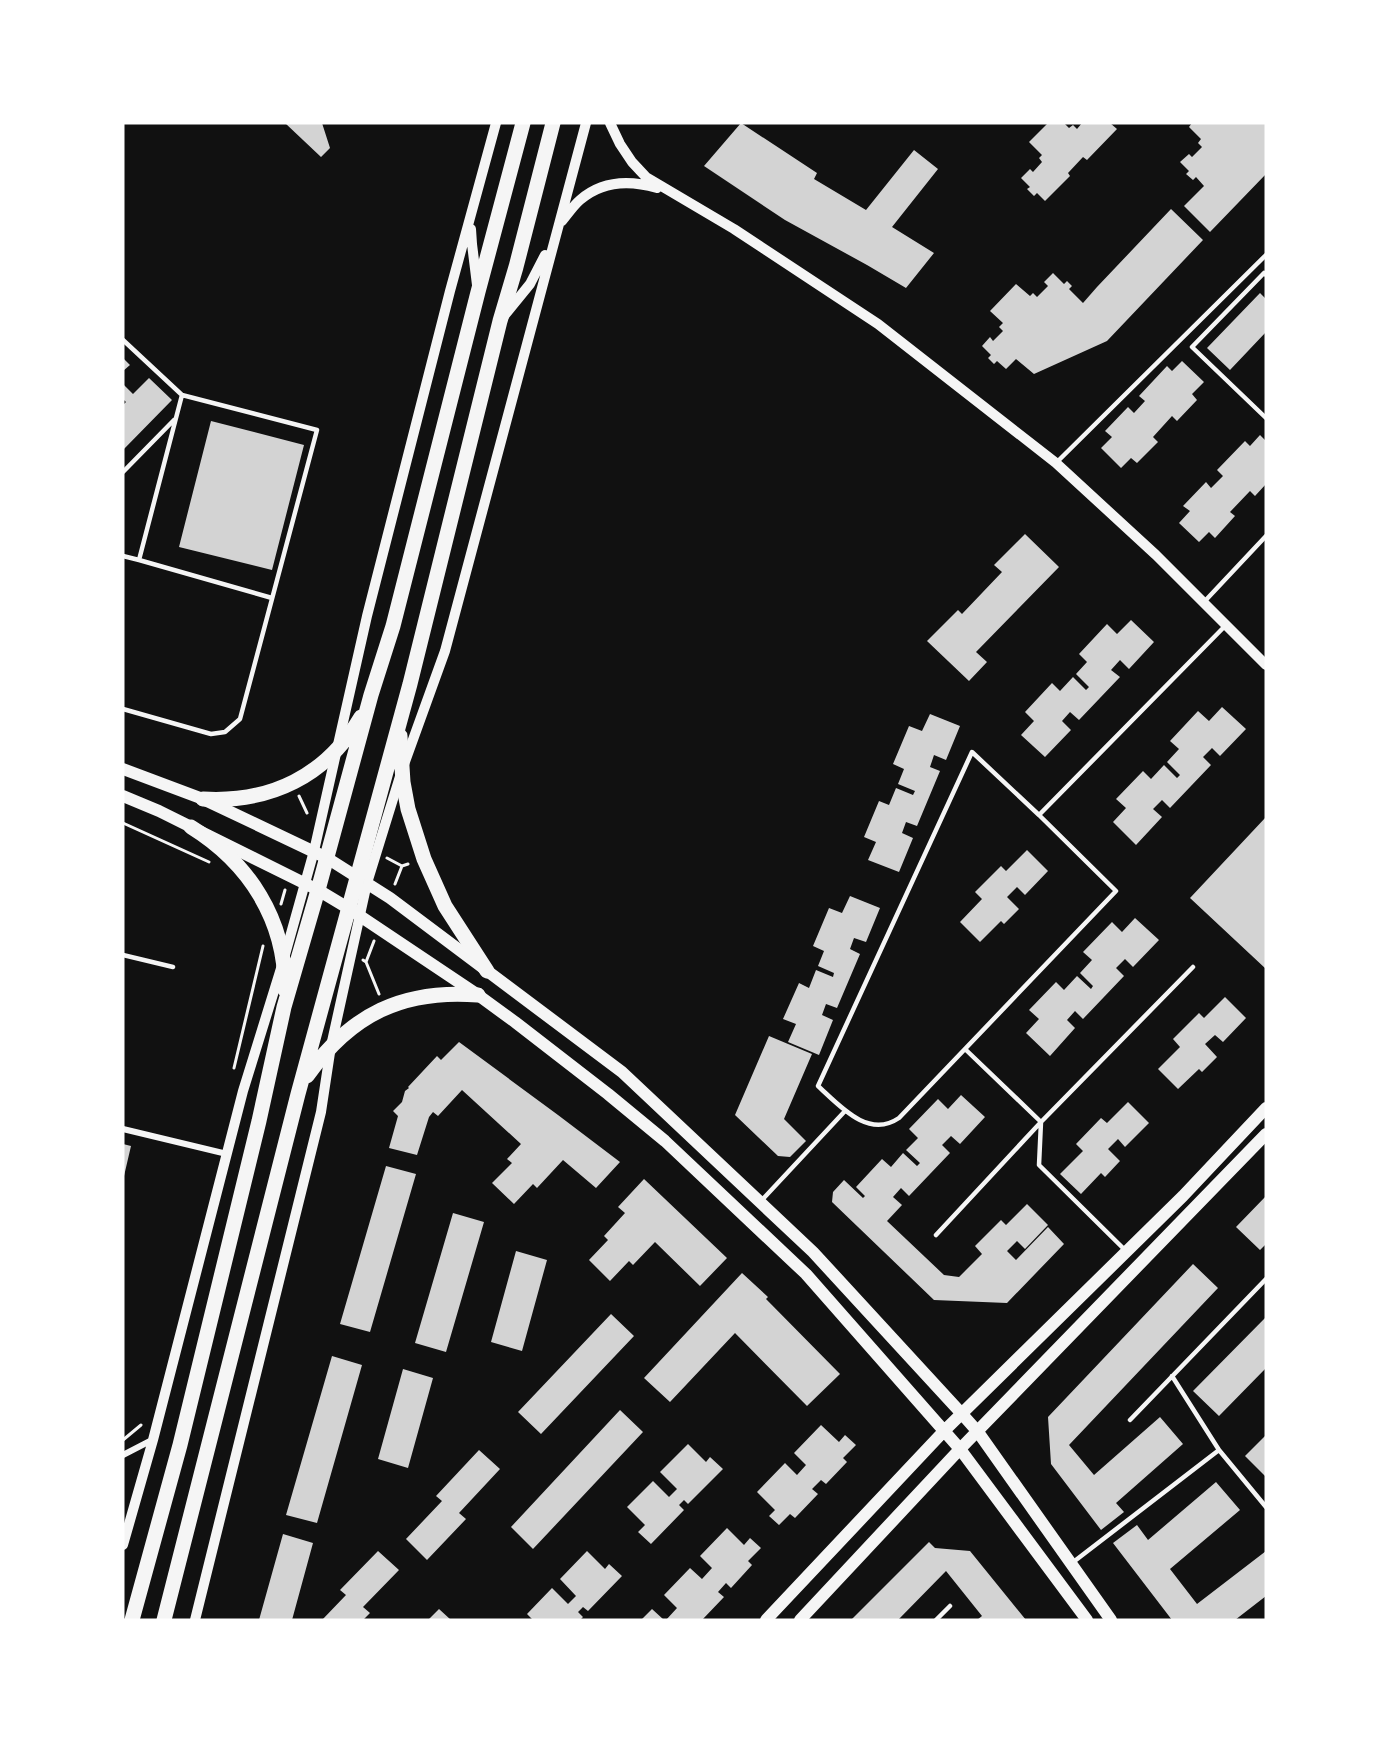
<svg xmlns="http://www.w3.org/2000/svg" width="1389" height="1743" font-family="Overpass,sans-serif">
	<rect width="100%" height="100%" fill="#111"/>
	<path fill="#d3d3d3" d="M285 123H322L330 148 321 157Z
		M741 123 817 173 814 179 866 210 914 150 938 169 892 227 934 253 906 288 867 265 785 220 704 166Z
		M1048 123H1064L1069 128 1073 125 1077 129 1082 123H1110L1117 129 1087 160 1083 157 1068 173 1070 176 1045 201 1037 193 1034 196 1027 189 1030 187 1021 178 1030 169 1033 172 1042 162 1039 158 1042 155 1029 142Z
		M1192 123H1266V174L1210 232 1184 206 1204 186 1196 177 1193 180 1186 174 1189 171 1180 162 1189 154 1192 157 1202 147 1198 143 1201 139 1189 127Z
		M1171 209 1203 240 1107 341 1034 374 1016 359 1006 369 997 361 994 364 988 358 991 355 982 346 990 337 993 341 1003 331 999 327 1003 323 990 311 1016 284 1030 296 1033 293 1037 297 1048 286 1044 282 1053 273 1064 284 1067 281 1072 286 1069 289 1083 303 1097 287Z
		M1260 293 1266 299V332L1230 370 1207 348Z
		M123 358 130 365 123 371Z
		M1182 361 1204 382 1192 394 1197 400 1177 421 1172 416 1153 437 1158 442 1137 463 1131 458 1121 468 1101 448 1112 437 1105 431 1128 407 1134 413 1145 401 1139 396 1167 366 1172 371Z
		M149 378 172 400 123 450V405L126 402 123 399V384L133 394Z
		M211 421 304 445 272 570 179 547Z
		M1260 435 1266 441V484L1255 496 1250 491 1230 512 1235 516 1215 538 1209 532 1199 542 1179 523 1190 511 1183 506 1206 482 1211 488 1223 476 1217 470 1245 441 1250 446Z
		M1025 534 1059 567 976 652 987 662 969 681 927 641 958 610 962 614 1002 572 994 565Z
		M1131 620 1154 642 1129 669 1120 660 1111 670 1120 677 1079 720 1070 712 1062 721 1071 730 1045 757 1021 735 1034 721 1025 712 1052 683 1060 691 1073 677 1086 690 1089 687 1076 674 1087 662 1079 654 1107 624 1117 634Z
		M1222 707 1246 729 1220 756 1212 748 1203 757 1211 765 1170 808 1162 800 1153 809 1162 817 1136 845 1113 822 1126 808 1116 799 1143 771 1151 779 1164 765 1177 778 1180 775 1167 762 1179 749 1170 741 1198 711 1209 721Z
		M930 714 960 726 946 760 934 755 930 767 940 771 917 826 906 822 902 833 913 838 899 872 868 860 876 842 864 837 879 801 889 805 896 788 913 795 915 791 898 784 904 769 893 764 909 726 922 731Z
		M1266 817V969L1190 898Z
		M1027 850 1048 871 1025 895 1017 887 1007 897 1019 909 1004 924 1001 921 980 942 960 922 982 899 975 892 1001 866 1006 871Z
		M850 896 880 908 866 942 854 938 850 949 860 954 837 1008 826 1004 822 1015 833 1020 819 1055 788 1042 796 1024 783 1019 799 983 809 988 816 970 833 977 834 973 818 966 824 951 813 946 829 908 842 913Z
		M1135 918 1159 940 1133 967 1125 959 1116 968 1124 976 1083 1019 1075 1011 1067 1020 1075 1028 1050 1056 1026 1033 1039 1019 1029 1010 1056 982 1064 990 1077 976 1091 989 1093 986 1080 973 1092 960 1083 952 1112 922 1122 932Z
		M1225 997 1246 1018 1223 1042 1215 1035 1205 1044 1217 1057 1202 1072 1199 1069 1178 1089 1158 1069 1180 1047 1173 1039 1199 1013 1204 1018Z
		M769 1036 812 1054 784 1119 806 1141 790 1157 778 1156 735 1115Z
		M459 1042 558 1115 620 1162 596 1188 563 1160 537 1188 533 1184 514 1204 492 1183 512 1163 507 1159 521 1144 462 1090 438 1116 433 1112 429 1117 417 1155 389 1148 398 1116 393 1111 402 1102 405 1091 409 1088 408 1087 437 1056 441 1060Z
		M961 1095 985 1117 960 1144 951 1136 942 1145 950 1153 909 1196 901 1188 893 1197 902 1205 887 1221 944 1275 959 1277 982 1254 975 1246 1001 1220 1006 1225 1027 1204 1048 1225 1025 1249 1017 1241 1007 1251 1016 1260 1048 1227 1064 1244 1007 1303 934 1300 832 1202 833 1192 844 1180 863 1198 865 1196 856 1187 882 1159 891 1167 903 1153 917 1166 920 1163 906 1150 918 1138 909 1129 938 1099 948 1109Z
		M1128 1102 1149 1123 1125 1147 1118 1139 1108 1149 1120 1161 1105 1177 1101 1173 1081 1194 1060 1174 1083 1151 1076 1144 1101 1118 1107 1123Z
		M123 1144 131 1146 124 1176H123Z
		M386 1166 416 1174 370 1332 340 1324Z
		M644 1179 727 1258 700 1286 655 1242 633 1265 629 1261 610 1281 589 1260 608 1240 604 1236 625 1213 618 1207Z
		M1266 1196V1244L1260 1250 1236 1227Z
		M453 1213 484 1222 446 1352 415 1343Z
		M516 1251 547 1260 522 1351 491 1342Z
		M1193 1264 1218 1288 1069 1445 1094 1475 1160 1417 1183 1444 1116 1503 1124 1512 1101 1530 1051 1464 1048 1417Z
		M742 1273 768 1297 766 1299 840 1374 807 1406 735 1333 670 1402 644 1378Z
		M611 1314 634 1336 541 1434 518 1412Z
		M1266 1317V1368L1219 1416 1193 1391Z
		M332 1356 362 1365 317 1523 286 1515Z
		M403 1369 433 1378 408 1468 378 1459Z
		M620 1410 643 1432 533 1549 511 1527Z
		M821 1425 839 1442 845 1435 856 1445 843 1458 847 1462 826 1484 821 1480 812 1489 818 1494 795 1518 790 1514 779 1525 769 1516 775 1510 757 1492 785 1463 797 1475 806 1465 794 1453Z
		M1266 1435V1477L1245 1456Z
		M688 1444 706 1462 710 1457 723 1469 688 1504 684 1500 679 1505 684 1510 651 1544 638 1532 645 1525 627 1507 653 1481 669 1497 677 1489 660 1472Z
		M479 1450 500 1469 459 1513 466 1519 427 1560 406 1539 442 1501 436 1496Z
		M1216 1482 1240 1510 1170 1569 1197 1604 1266 1551V1596L1235 1620H1172L1113 1543 1137 1525 1148 1540Z
		M727 1528 744 1545 750 1538 761 1548 748 1561 752 1565 731 1588 726 1583 718 1592 724 1597 702 1620H666L677 1608 664 1595 690 1568 702 1579 712 1568 700 1556Z
		M283 1534 313 1543 292 1620H259Z
		M929 1542 935 1548 970 1551 1026 1620H977L982 1616 946 1571 898 1620H851Z
		M378 1551 399 1570 363 1607 370 1613 363 1620H322L346 1595 340 1590Z
		M587 1551 605 1569 609 1564 622 1576 588 1611 583 1607 578 1612 583 1617 580 1620H533L527 1614 552 1588 568 1604 576 1596 560 1579Z
		M439 1609 451 1620H428Z
		M652 1609 664 1620H641Z"/>
	<g fill="none" stroke-linecap="round" stroke-linejoin="round">
		<path stroke="#f5f5f5" stroke-width="3" d="M299 796 307 813
			M123 823 209 862
			M387 858 402 866 408 864
			M395 884 402 866
			M281 904 285 890
			M363 960 366 962 374 941
			M366 962 379 994
			M234 1068 263 946
			M123 1440 141 1425"/>
		<path stroke="#f5f5f5" stroke-width="4.5" d="M1266 275 1264 273 1192 347 1266 418
			M123 340 182 395 139 560 123 556
			M1057 462 1266 255
			M123 472 174 420
			M139 560 272 598
			M1204 602 1266 536
			M123 709 211 734 225 732 240 719 317 430 182 395
			M1039 815 1116 891 899 1118C868 1139 840 1106 818 1086L972 752 1039 815 1226 625
			M123 955 173 967
			M965 1049 1041 1122 1039 1165 1126 1251
			M761 1201 845 1111
			M936 1235 1041 1122 1193 967
			M1172 1376 1219 1450 1266 1507
			M1130 1420 1266 1279
			M1072 1563 1219 1450
			M936 1620 950 1606"/>
		<path stroke="#f5f5f5" stroke-width="6" d="M123 1129 227 1154
			M123 1455 152 1440"/>
		<path stroke="#f5f5f5" stroke-width="10" d="M610 123 620 144 632 162 646 177 734 229 878 324 1056 463 1156 555 1266 665
			M562 221C568 214 573 206 580 200 603 180 630 180 657 188
			M471 229 472 244 477 285
			M504 316 530 284 545 255
			M123 1545 153 1440 243 1091 283 962 314 851 367 616 450 291 496 123
			M195 1620 321 1112 331 1046 367 883 402 770 445 651 586 123"/>
		<path stroke="#f5f5f5" stroke-width="12" d="M123 769 203 799 327 858 390 898 622 1072 813 1252 962 1414 978 1432 1111 1620
			M123 796 159 811 318 890 348 908 478 995 515 1022 608 1094 665 1141 806 1274 960 1449 1087 1620
			M766 1620 944 1431 1183 1196 1266 1108
			M800 1620 960 1449 1266 1134"/>
		<path stroke="#f5f5f5" stroke-width="15" d="M400 736 403 782 408 809 424 859 445 906 487 971
			M203 799C271 803 326 776 361 717
			M191 827C249 863 286 920 285 990
			M307 1076C351 1014 403 989 478 995
			M132 1620 180 1445 259 1121 284 1007 318 890 371 695 393 626 478 292 523 123
			M164 1620 298 1094 410 684 500 321 516 267 553 123"/>
	</g>
	<rect width="1389" height="1743" fill="none" stroke="#ffffff" stroke-width="249"/>
</svg>
